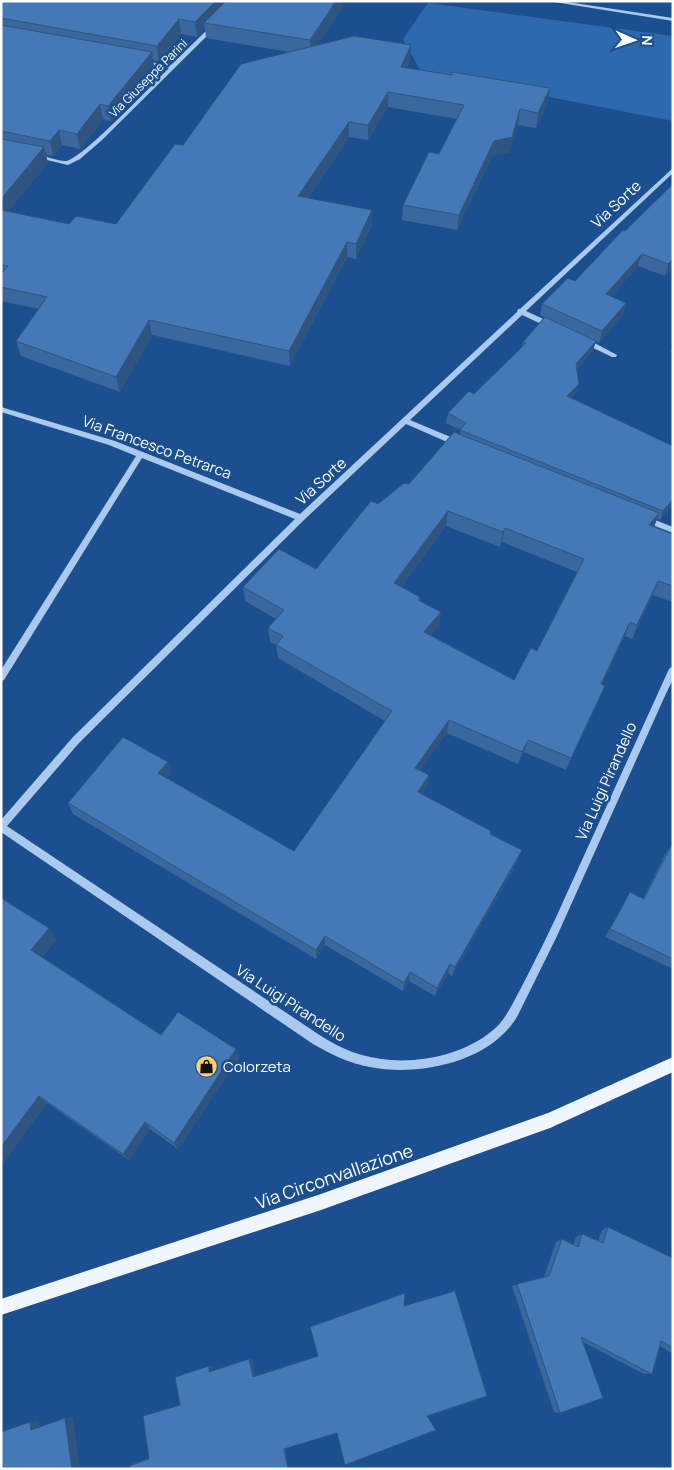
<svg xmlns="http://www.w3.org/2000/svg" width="674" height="1470" font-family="Manrope,sans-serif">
	<rect width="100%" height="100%" fill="#1b4f8f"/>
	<path fill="#2e69ad" d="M428 3 673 36V121L421 72 403 39Z"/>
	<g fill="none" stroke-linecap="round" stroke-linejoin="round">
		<path fill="#a9c9ee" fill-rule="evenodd" d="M548 1H561L673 18V21Z
			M211 26 216 27 101 141 80 159 68 165 34 157V155L36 154C45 156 57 161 66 161 81 160 154 83 169 68L142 63V61L171 65Z
			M673 168V173L526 311 552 323V327H548L522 315 410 420 460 441V445H454L406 424 304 520 79 743 7 826 321 1036C334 1044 347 1051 362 1055 403 1067 458 1059 492 1031 506 1020 512 1004 521 988 537 957 553 925 567 893 601 818 635 744 669 669L673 666V679L664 698 557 936 518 1015C492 1062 419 1077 370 1067 350 1064 331 1054 313 1044L1 832V820L73 737 295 519 142 458 4 680 1 681V670L136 456 109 445 1 412V407L115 441 300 514 517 312 518 309H520Z
			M583 339H587L617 355 616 357H612L583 343Z
			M645 516 673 527V533L642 521 641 519 642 517Z"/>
		<path fill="#f0f6ff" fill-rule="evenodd" d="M673 1057V1072L550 1128 321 1210 1 1315V1299L321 1194 548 1113Z"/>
	</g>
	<path fill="#3a679d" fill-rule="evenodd" d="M1 1H343V6L317 45 410 60 407 68 548 103 536 128 518 125 510 152 492 156 457 230 402 220 403 205 439 154 457 119 388 107 368 140 349 137 308 198 372 225 356 259 347 257 290 366 152 335 120 392 21 356 16 341 39 309 1 301ZM205 28 206 38 289 52 183 145 116 224H69L8 211 48 163 46 155 53 156 62 145 80 149 103 119 111 121 154 67 153 60 159 61 181 34 197 37Z
		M673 184V267L665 276 638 266 611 297 626 303 623 315 599 343 596 341 593 350 577 370 576 393 572 398 673 446V504L660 520 657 519 654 527 673 534V600L672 602 653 595 632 639 625 636 602 684 605 686 600 698 566 770 524 752 518 764 447 733 420 770 429 775 427 787 422 795 491 831V834L518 861 452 976 448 973 435 996 409 981 403 991 325 945 316 959 73 814 68 803 168 762 171 774 167 778 294 851 385 721 278 658 276 645 270 642 268 628 276 619 245 601 243 587 316 569 378 504 409 484 460 434V430L446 423 448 413 474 394 522 347 523 342 544 317 540 315 542 304 575 281ZM446 526 500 547 502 542 577 572 537 651 514 680 431 635 439 625 441 612 420 601V597L401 587Z
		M673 345V353L670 352Z
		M671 846H673V969L605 937 630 892 643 899 665 854Z
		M1 898 56 939 42 957 161 1035 239 1057 178 1149 150 1129 129 1160 47 1103 1 1166Z
		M608 1227 673 1258V1354L660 1346 652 1374H644L583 1342 560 1413 554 1412 512 1286 544 1277 556 1242 562 1239 573 1245 576 1237 582 1234 598 1241 602 1230Z
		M249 1359H252L255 1376 337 1433 129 1466 135 1463 149 1458 180 1405 212 1366 213 1371Z"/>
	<path fill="#305480" d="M216 1H232L204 23 205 28 197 37 195 22Z
		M336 1H343V6L311 55 310 40Z
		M179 19 181 34 159 61 157 46Z
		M411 45 410 60 400 82 401 67Z
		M152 52 154 67 111 121 108 106Z
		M550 88 548 103 536 128 538 113Z
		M388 92V107L368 140V125Z
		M100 104 103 119 80 149 77 134Z
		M520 109 518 125 510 152 492 156 457 230 459 215 494 141Z
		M349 122V137L299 211 298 196Z
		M59 130 62 145 53 156 50 141Z
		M44 147 48 163 1 220V199Z
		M372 210V225L356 259V244Z
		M347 242V257L290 366 289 351Z
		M642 254 638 266 603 306 606 294Z
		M673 259V267L665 276 668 264Z
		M626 303 623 315 599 343 602 331Z
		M149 320 152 335 120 392 116 377Z
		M596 341 593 350 574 373 576 364Z
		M579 384 576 393 565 406 567 396Z
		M673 499V504L660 520 663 511Z
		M448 511 446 526 393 597 394 583Z
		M659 513 654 527 649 525Z
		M505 528 502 542 500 547 503 532Z
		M658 581 653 595 632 639 637 625Z
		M441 612 439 625 423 645 424 632Z
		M630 622 625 636 596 697 601 684Z
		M605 686 600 698 566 770 571 758Z
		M449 720 447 733 413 780 415 768Z
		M528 740 524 752 518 764 522 752Z
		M168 762 171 774 162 785 158 773Z
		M429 775 427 787 416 804 418 792Z
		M522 850 518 861 452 976 455 967Z
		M49 928 56 939 39 960 31 950Z
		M325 936V945L316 959V950Z
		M450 964 448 973 435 996 437 988Z
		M410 972 409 981 403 991 404 983Z
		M236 1049 239 1057 178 1149 174 1143Z
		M39 1096 47 1103 1 1166V1147Z
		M145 1122 150 1129 129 1160 123 1154Z
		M249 1359H252L255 1377H253Z
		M209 1366H212L213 1371 209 1372Z
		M73 1417 80 1469H72L65 1418Z
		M39 1420 40 1428 31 1430 30 1422Z
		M285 1446 289 1469H288L284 1449Z"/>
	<path fill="#4478b7" stroke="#305480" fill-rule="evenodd" d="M1 1H216L195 22 179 19 157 46 1 18Z
		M226 1H336L310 40 204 23Z
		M1 25 152 52 108 106 100 104 77 134 59 130 50 141 1 131Z
		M354 36 411 45 401 67 452 75V72L550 88 538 113 520 109 512 137 494 141 459 215 403 205 429 152 439 154 464 105 388 92 368 125 349 122 298 196 372 210 356 244 347 242 289 351 149 320 116 377 16 341 47 297 1 287V274L8 266 1 265V210L69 224 76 216 116 224 175 144 183 145 241 64Z
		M1 139 44 147 1 199Z
		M673 184V259L668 264 642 254 606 294 626 303 602 331 542 304 568 278 575 281 623 230 625 231Z
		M545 317 596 341 576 364 579 384 567 396 673 446V499L663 511 460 430 466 423 448 413 469 391 474 394 526 343 523 342Z
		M454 432 659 513 649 525 673 534V586L658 581 637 625 630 622 601 684 605 686 571 758 528 740 522 752 449 720 415 768 429 775 418 792 491 831 490 834 522 850 455 967 450 964 437 988 410 972 404 983 325 936 316 950 68 803 123 737 168 762 158 773 294 851 392 711 276 645 283 636 268 628 284 610 243 587 279 549 316 569 371 501 378 504 404 483 409 484ZM448 511 503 532 505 528 584 559 537 651 531 648 514 680 424 632 441 612 418 600 420 597 394 583Z
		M671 846H673V959L610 929 630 892 644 899Z
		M1 898 49 928 31 950 161 1035 178 1012 236 1049 174 1143 145 1122 123 1154 39 1096 1 1147Z
		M608 1227 673 1258V1348L661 1341 652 1374 581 1337 603 1398 560 1413 517 1284 549 1276 562 1239 578 1247 582 1234 603 1243Z
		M455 1291 487 1396 427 1416 436 1430 345 1465 337 1433 284 1449 288 1469H130L129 1466 149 1459 143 1416 180 1405 175 1377 209 1366V1372L249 1359 253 1377 318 1356 310 1327 405 1293 404 1306Z
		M65 1418 72 1469H1V1432L30 1422 31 1430Z"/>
	<defs>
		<symbol id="shop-disc" viewBox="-11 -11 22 22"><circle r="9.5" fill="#ffd166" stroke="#1b4f8f"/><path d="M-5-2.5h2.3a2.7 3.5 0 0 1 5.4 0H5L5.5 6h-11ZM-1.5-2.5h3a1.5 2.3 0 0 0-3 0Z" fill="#111"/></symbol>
	</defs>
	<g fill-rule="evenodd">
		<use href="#shop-disc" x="194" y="1054" width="25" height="25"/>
	</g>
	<g text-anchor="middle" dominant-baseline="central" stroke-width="5" stroke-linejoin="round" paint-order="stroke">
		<g font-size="12" fill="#fff" stroke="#1b4f8f">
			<text transform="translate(148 78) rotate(-45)">Via Giuseppe Parini</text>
		</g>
		<g font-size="15" fill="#fff" stroke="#1b4f8f">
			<text transform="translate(616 204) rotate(-43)">Via Sorte</text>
			<text transform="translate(157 447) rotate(20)">Via Francesco Petrarca</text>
			<text transform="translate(321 481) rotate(-42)">Via Sorte</text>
			<text transform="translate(606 781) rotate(-66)">Via Luigi Pirandello</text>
			<text transform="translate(291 1003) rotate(33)">Via Luigi Pirandello</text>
		</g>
		<g font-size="15" fill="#fff" stroke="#1b4f8f" text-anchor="start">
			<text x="223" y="1066">Colorzeta</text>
		</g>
		<g font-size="18" fill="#fff" stroke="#1b4f8f">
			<text transform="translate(334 1176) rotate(-19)">Via Circonvallazione</text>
		</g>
	</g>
	<rect width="674" height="1470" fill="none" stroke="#ffffff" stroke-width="5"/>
	<g transform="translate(634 40) rotate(92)" stroke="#1b4f8f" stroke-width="4" paint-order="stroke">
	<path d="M0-4L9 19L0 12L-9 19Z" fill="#ffffff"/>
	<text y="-8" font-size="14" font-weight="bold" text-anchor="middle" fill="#ffffff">N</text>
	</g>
</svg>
